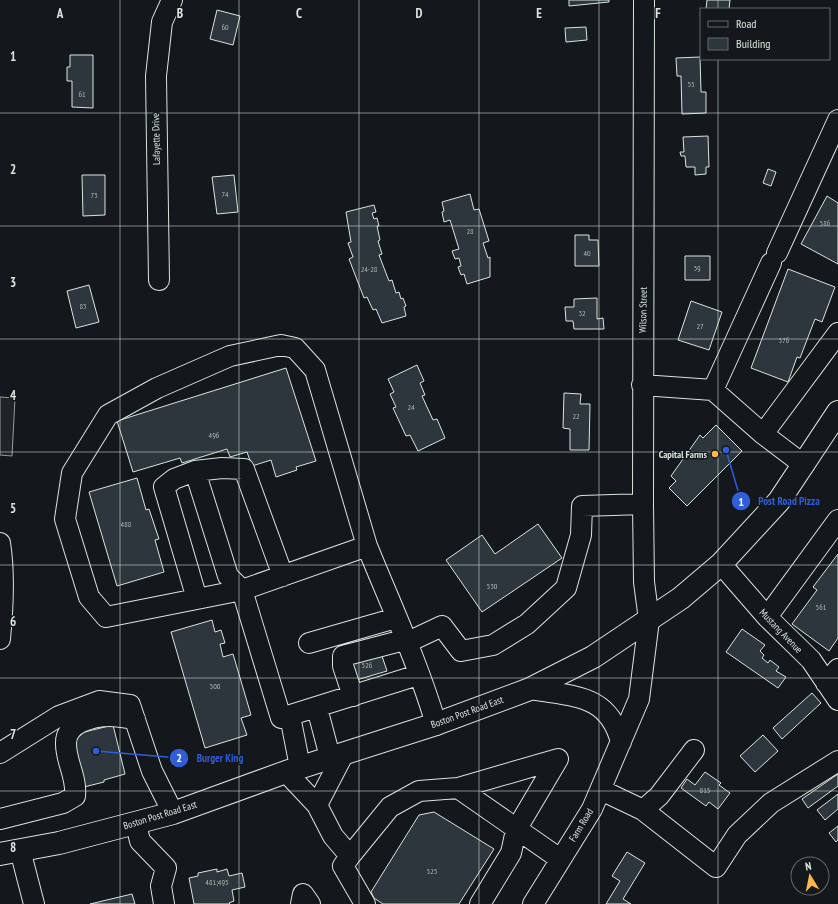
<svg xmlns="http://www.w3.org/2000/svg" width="838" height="904" font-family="'PT Sans Narrow',sans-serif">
	<rect width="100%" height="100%" fill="#14181c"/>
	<path fill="#202428" stroke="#939e99" d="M0 397 15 398 12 456 0 455Z"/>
	<path fill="#2c363c" stroke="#d8e6dc" d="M569 0H609V2L569 6Z
		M707 0H730L729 9H706Z
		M217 10 240 16 233 45 210 39Z
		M586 27 587 40 566 42 565 28Z
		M70 55H93V108L72 107V81H67V67H70Z
		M700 57 701 92H706V113L682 114 681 76H677L676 58Z
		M708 136 709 167H706V174L695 175V167H686L685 156H681L680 152H684L683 137Z
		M768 169 776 172 771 186 763 183Z
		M82 175H105V215L83 216Z
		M234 175 238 212 217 214 212 177Z
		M470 194 474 210 479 209 489 241 483 243 488 258 490 257V277L467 284 464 274 461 275 458 267 461 266 459 258 455 259 452 251 459 249 450 220 444 222 442 212 444 211 442 202Z
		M827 196 838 203V264L801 244Z
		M374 205 376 212 372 213 374 219 377 218 379 226H377L380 240 378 241 382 254 379 255 389 281 392 280 396 293 399 292 401 299 403 298 406 306 404 307 406 316 382 323 376 309 373 310 367 297 364 298 349 259 353 257 348 243 351 242 346 212Z
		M575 235H589V240H598L599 266H575Z
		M685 256H710V280H685Z
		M788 269 835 287 822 322 815 319 800 358 797 357 788 382 751 368Z
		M89 285 99 322 76 328 67 291Z
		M597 298V319L603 318 604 329H574L573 321H566L565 307H574V299Z
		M691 301 722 312 709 350 678 340Z
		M417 365 424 381 420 383 425 395 422 396 433 420 437 419 445 438 418 451 410 435 406 436 393 408 396 407 390 394 394 392 388 379Z
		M286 368 316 461 296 467 297 470 276 477 271 460 252 466 247 452 230 457 227 449 182 463 180 458 133 472 117 421Z
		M564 393 581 394 580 404H590L589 450H570V429L563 428Z
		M716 425 742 451 687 506 669 488 676 481 671 476 700 435 703 438Z
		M137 478 146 510 149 509 159 539 155 540 164 572 117 586 89 492Z
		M538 524 562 558 482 612 446 560 482 535 495 554Z
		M838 554V638L829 651 792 624 817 590 813 587Z
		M212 620 215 632 221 630 225 643 220 644 223 657 233 654 251 715 241 718 247 735 205 748 171 632Z
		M742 629 765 645 760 651 764 655 762 658 768 663 770 660 779 667 776 671 786 677 778 688 726 652Z
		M367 639 371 653 380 650 387 671 353 681 346 659 358 655 354 643Z
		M812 693 821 703 782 739 773 728Z
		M113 725 125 774 104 780V782L80 788 68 736Z
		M763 735 778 751 755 772 740 756Z
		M705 772 721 783 719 785 730 793 718 809 709 802 706 806 681 788 687 779 695 785Z
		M838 774V786L808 808 802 799Z
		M838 794V809L825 820 817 810Z
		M434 812 494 849 459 904H383L374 898 371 892 419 815Z
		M838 826V840L836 842 829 833Z
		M627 852 645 863 623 899 631 904H606L620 881 612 876Z
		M217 869V872L227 869 229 876 242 873 245 887 232 890 234 901 229 903 230 904H194L189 878 198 876V873Z
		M132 894 135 904H90Z"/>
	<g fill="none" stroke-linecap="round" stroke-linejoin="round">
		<defs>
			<path id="minor" d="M777 253 838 120
				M159 280 156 76 162 22 172 0
				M642 385 713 390 763 434 804 465
				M713 390 771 263
				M763 434 838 333
				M195 471 174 479 164 487 197 599
				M0 543C5 574 3 608 0 639
				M721 564 767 617 811 660 838 700
				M242 590 106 617 89 597 65 519 72 473 108 415 157 388 230 356 281 345 295 348 315 370 367 546
				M242 590 228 576 195 471 222 468 244 469 283 576
				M767 617 838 520
				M309 643 396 618
				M406 643 442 626 461 651 493 645 527 624 566 588 581 535 582 506 643 504
				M418 675 281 718 242 590 367 546C391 605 418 663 436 724
				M826 683 838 669
				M530 689C573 697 608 693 621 742
				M353 696 343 666V656L404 640
				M317 708 330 757
				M290 716 300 767
				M0 753 59 716 99 701 130 705 152 771 173 813
				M286 772 317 805 344 753
				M458 788 560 859
				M601 790 643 810 716 867 737 835 771 803 838 761
				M317 805 333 836 350 856 343 866 365 904
				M643 810 659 796 694 750
				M0 819 63 803 75 796C77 777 66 762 66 744 65 723 93 716 110 716 118 716 127 718 135 719
				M136 824 140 841 166 868 161 886 164 904
				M20 850 34 904
				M350 856 390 807 419 791 458 788 558 759 516 830 511 853 480 904
				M301 904 303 894 310 904
				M533 904 592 809 639 699 649 620 644 582 643 504 644 0"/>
			<path id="major" d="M436 724 530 689 593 657 681 598 721 564 779 501 838 412"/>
			<path id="highway" d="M0 854 59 843 173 813 286 772 436 724"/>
		</defs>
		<use href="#minor" stroke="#d8e6dc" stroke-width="22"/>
		<use href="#major" stroke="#d8e6dc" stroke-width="24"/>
		<use href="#highway" stroke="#d8e6dc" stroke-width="24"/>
		<use href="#minor" stroke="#14181c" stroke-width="20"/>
		<use href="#major" stroke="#14181c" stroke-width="22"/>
		<use href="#highway" stroke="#14181c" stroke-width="22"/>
	</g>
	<path fill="none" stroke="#d8e6dc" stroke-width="1" stroke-opacity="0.55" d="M120 0V904M239 0V904M359 0V904M479 0V904M599 0V904M718 0V9M718 59V904M0 113H838M0 226H838M0 339H838M0 452H838M0 565H838M0 678H838M0 791H838"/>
	<circle fill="#ffb74d" stroke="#14181c" stroke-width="1.5" cx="715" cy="454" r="4"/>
	<g text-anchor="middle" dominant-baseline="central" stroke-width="3" stroke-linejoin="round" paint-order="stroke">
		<g font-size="8" fill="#adbab4">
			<text x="225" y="27">60</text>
			<text x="691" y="84">55</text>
			<text x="82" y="94">61</text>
			<text x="225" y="194">74</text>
			<text x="94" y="195">73</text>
			<text x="825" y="223">586</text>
			<text x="470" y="231">28</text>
			<text x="587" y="253">40</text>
			<text x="697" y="268">39</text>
			<text x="369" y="269">24-28</text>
			<text x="83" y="306">83</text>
			<text x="582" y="313">32</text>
			<text x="700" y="326">27</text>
			<text x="784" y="340">576</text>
			<text x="411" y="407">24</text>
			<text x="576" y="416">22</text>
			<text x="214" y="435">496</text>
			<text x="126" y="524">488</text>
			<text x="492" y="586">530</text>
			<text x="821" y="607">561</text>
			<text x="367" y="665">526</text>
			<text x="215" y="686">500</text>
			<text x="705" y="790">815</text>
			<text x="432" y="871">525</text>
			<text x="217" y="882">481;495</text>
		</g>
		<g font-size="10" fill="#d8e6dc" stroke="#14181c">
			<text transform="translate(156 139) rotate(-91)">Lafayette Drive</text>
			<text transform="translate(643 310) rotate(-89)">Wilson Street</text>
			<text transform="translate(781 631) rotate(46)">Mustang Avenue</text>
			<text transform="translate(467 712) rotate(-20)">Boston Post Road East</text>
			<text transform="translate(160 815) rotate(-17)">Boston Post Road East</text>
			<text transform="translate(581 825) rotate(-59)">Farm Road</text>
		</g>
		<g font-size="10" font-weight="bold" fill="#d8e6dc" stroke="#14181c" text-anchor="end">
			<text x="707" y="454">Capital Farms</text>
		</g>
	</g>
	<g font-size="13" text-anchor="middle" font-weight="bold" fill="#d8e6dc" stroke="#14181c" stroke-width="3" stroke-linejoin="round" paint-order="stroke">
		<text x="60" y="18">A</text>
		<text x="180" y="18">B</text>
		<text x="299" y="18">C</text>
		<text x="419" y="18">D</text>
		<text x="539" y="18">E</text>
		<text x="658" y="18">F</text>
		<text x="13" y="61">1</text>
		<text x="13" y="174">2</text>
		<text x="13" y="287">3</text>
		<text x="13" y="400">4</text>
		<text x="13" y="513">5</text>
		<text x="13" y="626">6</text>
		<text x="13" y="739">7</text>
		<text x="13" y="852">8</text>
	</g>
	<path fill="none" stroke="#305dd8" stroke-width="1.5" d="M726 450L741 501M96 751L179 758"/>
	<g fill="#305dd8" stroke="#14181c" stroke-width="1.5">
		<circle cx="726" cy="450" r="4"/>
		<circle cx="96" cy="751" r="4"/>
		<circle cx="741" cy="501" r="10"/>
		<circle cx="179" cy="758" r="10"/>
	</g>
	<g font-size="12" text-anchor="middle" font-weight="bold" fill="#fff">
		<text x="741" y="506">1</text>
		<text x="179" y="762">2</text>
	</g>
	<g font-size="11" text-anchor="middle" font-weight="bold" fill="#305dd8" stroke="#14181c" stroke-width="3" stroke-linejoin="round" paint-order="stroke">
		<text x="789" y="505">Post Road Pizza</text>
		<text x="220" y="762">Burger King</text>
	</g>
	<rect x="700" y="8" width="130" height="52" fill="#14181c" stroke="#626a69"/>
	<rect x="708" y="21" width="20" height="6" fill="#14181c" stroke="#626a69"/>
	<text x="736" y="28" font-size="12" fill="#d8e6dc">Road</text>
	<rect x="708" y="38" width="20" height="12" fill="#2c363c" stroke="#626a69"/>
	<text x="736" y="48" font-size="12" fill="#d8e6dc">Building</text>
	<g transform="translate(810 876) rotate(350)"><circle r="19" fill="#14181c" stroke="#626a69"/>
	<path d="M0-3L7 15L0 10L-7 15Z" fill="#ffb74d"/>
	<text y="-6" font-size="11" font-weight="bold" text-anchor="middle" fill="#d8e6dc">N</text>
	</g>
</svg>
